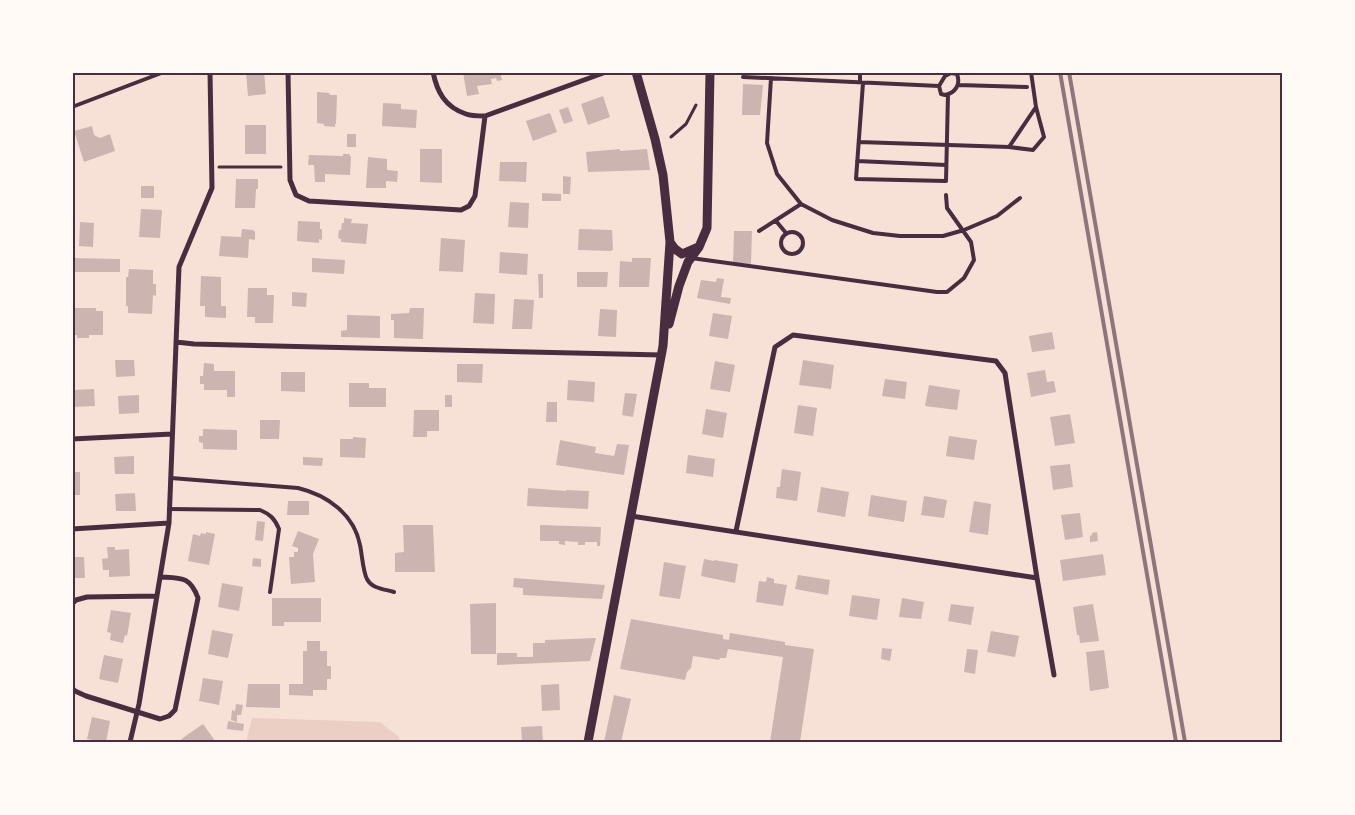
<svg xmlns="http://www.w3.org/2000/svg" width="1355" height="815" font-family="'Noto Serif',serif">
	<rect width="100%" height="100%" fill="#f7e1d7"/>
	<path fill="#ebcfc5" d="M252 718 380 722 398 736 400 742H246Z"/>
	<path fill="#ccb4b1" d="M246 72H264L266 94 248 96Z
		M463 72H500L502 80 497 81 496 78 491 79 492 84 477 86 479 94 467 96Z
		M743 84 763 85 760 115H742Z
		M317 92 330 93 329 95H337L336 124H335V127L324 126V124L317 123Z
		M603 96 610 117 588 125 581 104Z
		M383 103 401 104V109L417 110 416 128 382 126Z
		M568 107 573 121 564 124 559 110Z
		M550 113 557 132 533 141 526 121Z
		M245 125H266V154H245Z
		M92 126 94 135 100 138 110 134 115 151 84 162 74 131Z
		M347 134H356V147H347Z
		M420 149H442V183L420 182Z
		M620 149V151L647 149 650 170 588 172 586 152Z
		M343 154H349L351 157 350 175 325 174V182H315L314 165H308L309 155 343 156Z
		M368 157 387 159V170L398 171 397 182 386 181V188H366Z
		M500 162H527L526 182 499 181Z
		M563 176 571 177 570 194H563Z
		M236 179H258V189H256L255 208H235Z
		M141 186H154V198H141Z
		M542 193 561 194V201H542Z
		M510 202 529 203 528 228 508 227Z
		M141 209 162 210 160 238 139 237Z
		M344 218 352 219 351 223 368 224 366 244 341 242V239L338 238 339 230H341L342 223H344Z
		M298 221 320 222V229H322V240L319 239V243L297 241Z
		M80 222 94 223 93 247 79 246Z
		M242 229 253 230 255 232V240L249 239 248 258 219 256 221 236 241 237Z
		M579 229 612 230 613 249 611 251 578 250Z
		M734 231H752L751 264 733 263Z
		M441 238 465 240 463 272 439 271Z
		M500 252 528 254 527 275 499 273Z
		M72 258 120 259V272H72Z
		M312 258 345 260 344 274 312 272Z
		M632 258H651L649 287H619L620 261 632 262Z
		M129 269 153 270V284H156V296L153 295 152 314 128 313V306H126V277H128Z
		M577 272H608L607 287H577Z
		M538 274H543V298H539Z
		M201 276 221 277V306H226V318L205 317V306H200Z
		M717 278 724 279 721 297 731 298 730 304 697 298 701 280 716 282Z
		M248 288H267V295H274L273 323H255V317H247Z
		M292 292 307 293 306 307 292 306Z
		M475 293 495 294 494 324 473 323Z
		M514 299 534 300 532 329H512Z
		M72 308H96V311H103V335H89V338H77V335H72Z
		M410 308H424L423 339 394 338V320H391V314L409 313Z
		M600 309 617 310 616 337 598 336Z
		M713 313 732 316 728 339 709 336Z
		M347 315 380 316V338L341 337V331L347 330Z
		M1052 332 1055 349 1032 352 1029 336Z
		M115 360H134L135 376 116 377Z
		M803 360 834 365 831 389 799 385Z
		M715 361 735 365 730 392 710 389Z
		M204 363 214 364V371H235V397H227V390H204V384H200V376H203Z
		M457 364H483L482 383 457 382Z
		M1045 370 1047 382 1054 381 1056 392 1031 397 1027 373Z
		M281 372H305V392L281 391Z
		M885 379 907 382 905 399 882 396Z
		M568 380 595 382 594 402 567 400Z
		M349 383H369V388H386V407H349Z
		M929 385 960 390 957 410 925 406Z
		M94 389 95 406 72 407V390Z
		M625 393 637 394 633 417 622 415Z
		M139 395V413L119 414 118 396Z
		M445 395H452V407H445Z
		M547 402H557V422H546Z
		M798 405 817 408 813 436 794 433Z
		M706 409 727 413 723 438 702 434Z
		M414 410H439V431H427V437H413Z
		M1070 414 1075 443 1055 446 1050 417Z
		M260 420H280L279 439H260Z
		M203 429 237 430V450L203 449V443L199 442V436H203Z
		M949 436 977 440 974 460 946 456Z
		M353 437 366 438 365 458 340 457V439H353Z
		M560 440 596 447 595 453 614 456 617 444 629 445 624 475 556 465Z
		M688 455 715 459 713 477 686 473Z
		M134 456V474H115L114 457Z
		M303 457 323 458 322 466 303 465Z
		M1070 464 1073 487 1053 490 1050 466Z
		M782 469 801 472 797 501 776 498 777 487H780Z
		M72 472H80V495H72Z
		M821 487 849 492 845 517 817 512Z
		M528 488 566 491V490L589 491 588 509 527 506Z
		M135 493 136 511H116L115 494Z
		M871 495 907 501 904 522 868 516Z
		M924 496 947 500 944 518 921 515Z
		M288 501H309V515H287Z
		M974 501 991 504 988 535 969 532Z
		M1080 513 1083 537 1065 540 1061 515Z
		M257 521 265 522 263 541 255 540Z
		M403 525H433L435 572H395V553L404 552Z
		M540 525 601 527 600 546H597V542H585V545H578V542L565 541V545L559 544V541H540Z
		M298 531 319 539 313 554 315 582 291 584 289 557H294V552H298V548L292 546Z
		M206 532 215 534 209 565 188 561 193 534 200 536 201 533 206 534Z
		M1097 532 1098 541 1090 542V536L1092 535V533Z
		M107 547H115V550L129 549 130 576 109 577V570H103L102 559 108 558Z
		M1103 554 1106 575 1063 581 1060 560Z
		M72 557H84L85 578H72Z
		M253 558 261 559V567L252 566Z
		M704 559 714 561V560L738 564 735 583 701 576Z
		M664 562 686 566 680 599 659 596Z
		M798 575 830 580 828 595 795 589Z
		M767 577 774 579V583L787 585 783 606 756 602 759 581 766 582Z
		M514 578 605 585 602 599 523 595V588L513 587Z
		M222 583 243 587 239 611 218 607Z
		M852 595 880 599 877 620 849 616Z
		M272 598H321V622H284V626H272Z
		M902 598 924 602 921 619 899 617Z
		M496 603V654H471L470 604Z
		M951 604 974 607 971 625 948 621Z
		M1093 604 1099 641 1080 643 1079 635H1077L1073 607Z
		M111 610 131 613 127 636 125 635 123 643 110 640 111 633 107 632Z
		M631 619 723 635V639L729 640 730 633 785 642V645L814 649 800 742H770L783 657 728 649 726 658H720L719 660 693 656 691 668 687 672 685 680 620 669Z
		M212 630 233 634 228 658 208 654Z
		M991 631 1019 636 1015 657 987 652Z
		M596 638 590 661 497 665V653H517V657H533V643H545V640Z
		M307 641H320V651H327V666H331V679H327V690H313V696L289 695V684H303V651H307Z
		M882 648 892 649 890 661 881 659Z
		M967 649 978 650 975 674 964 672Z
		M1104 650 1109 688 1090 691 1086 652Z
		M104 655 123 659 118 683 99 679Z
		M203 678 223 681 219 705 199 701Z
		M248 684H280V708L246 707Z
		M559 684 560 710 542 711 541 685Z
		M614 695 631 699 621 742H604Z
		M236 704 243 705 241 715H237V722L231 720 232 710 235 711Z
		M92 717 110 721 106 742 87 739Z
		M228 721 244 724 243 731 227 729Z
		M203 724 216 742H178L187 735Z
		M542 726 543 742H522L521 727Z"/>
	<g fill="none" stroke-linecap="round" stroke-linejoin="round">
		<path stroke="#4a2c40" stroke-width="3" d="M671 137 686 124 696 105
			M219 167H281"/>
		<path stroke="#4a2c40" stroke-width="4" d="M951 73 957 74C961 85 955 93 945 95L941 94 939 86 945 76Z
			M743 77 939 86
			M771 78 767 143 777 174 801 204 832 220 873 233 900 236H943L964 230 997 216 1020 198
			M860 82V72
			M863 83 856 179 946 181 948 94
			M958 85 1027 87
			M72 107 164 72
			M859 142 1009 147 1036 107 1031 72
			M1009 147 1033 150 1044 137 1036 107
			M857 161 946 165
			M776 221 786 233
			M759 231 801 204
			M781 243a11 11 0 1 1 22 0a11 11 0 1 1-22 0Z
			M691 258 937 292H947L964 278 974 260 971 242 947 208 946 195
			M171 478 298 488C327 495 354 514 360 545 362 554 363 572 367 579 372 589 385 589 394 592
			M169 509 260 510C270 514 275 519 279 529L270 592"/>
		<path stroke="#4a2c40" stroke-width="5" d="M288 72 290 180 296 195 309 201 461 210 469 206 475 196 485 116
			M433 72C437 92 445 107 466 114 471 116 479 116 485 116L606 72
			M176 342 194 344 662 355
			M72 439 172 434
			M631 516 1037 578
			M72 529 169 523
			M736 531 775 347 793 335 996 361 1005 373 1037 578 1054 675
			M72 604 76 600 87 597 157 596
			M72 688 75 691 86 696 160 719 169 716 175 710 198 598C190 576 181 578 160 577
			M130 742 139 704 169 523 179 267 212 188 210 72"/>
		<path stroke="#4a2c40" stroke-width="9" d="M670 242 675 249 682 254 698 247
			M669 324 679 286 688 262 699 247 707 228 710 72
			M588 742 663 346 670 242 663 175 655 139 636 72"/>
		<path stroke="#8f747c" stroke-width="4" d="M1060 72 1176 742
			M1069 72 1185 742"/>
	</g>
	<rect width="1355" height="815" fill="none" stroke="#fffaf5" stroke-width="148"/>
	<rect x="74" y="74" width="1207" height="667" fill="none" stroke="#4a2c40" stroke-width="2"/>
</svg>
